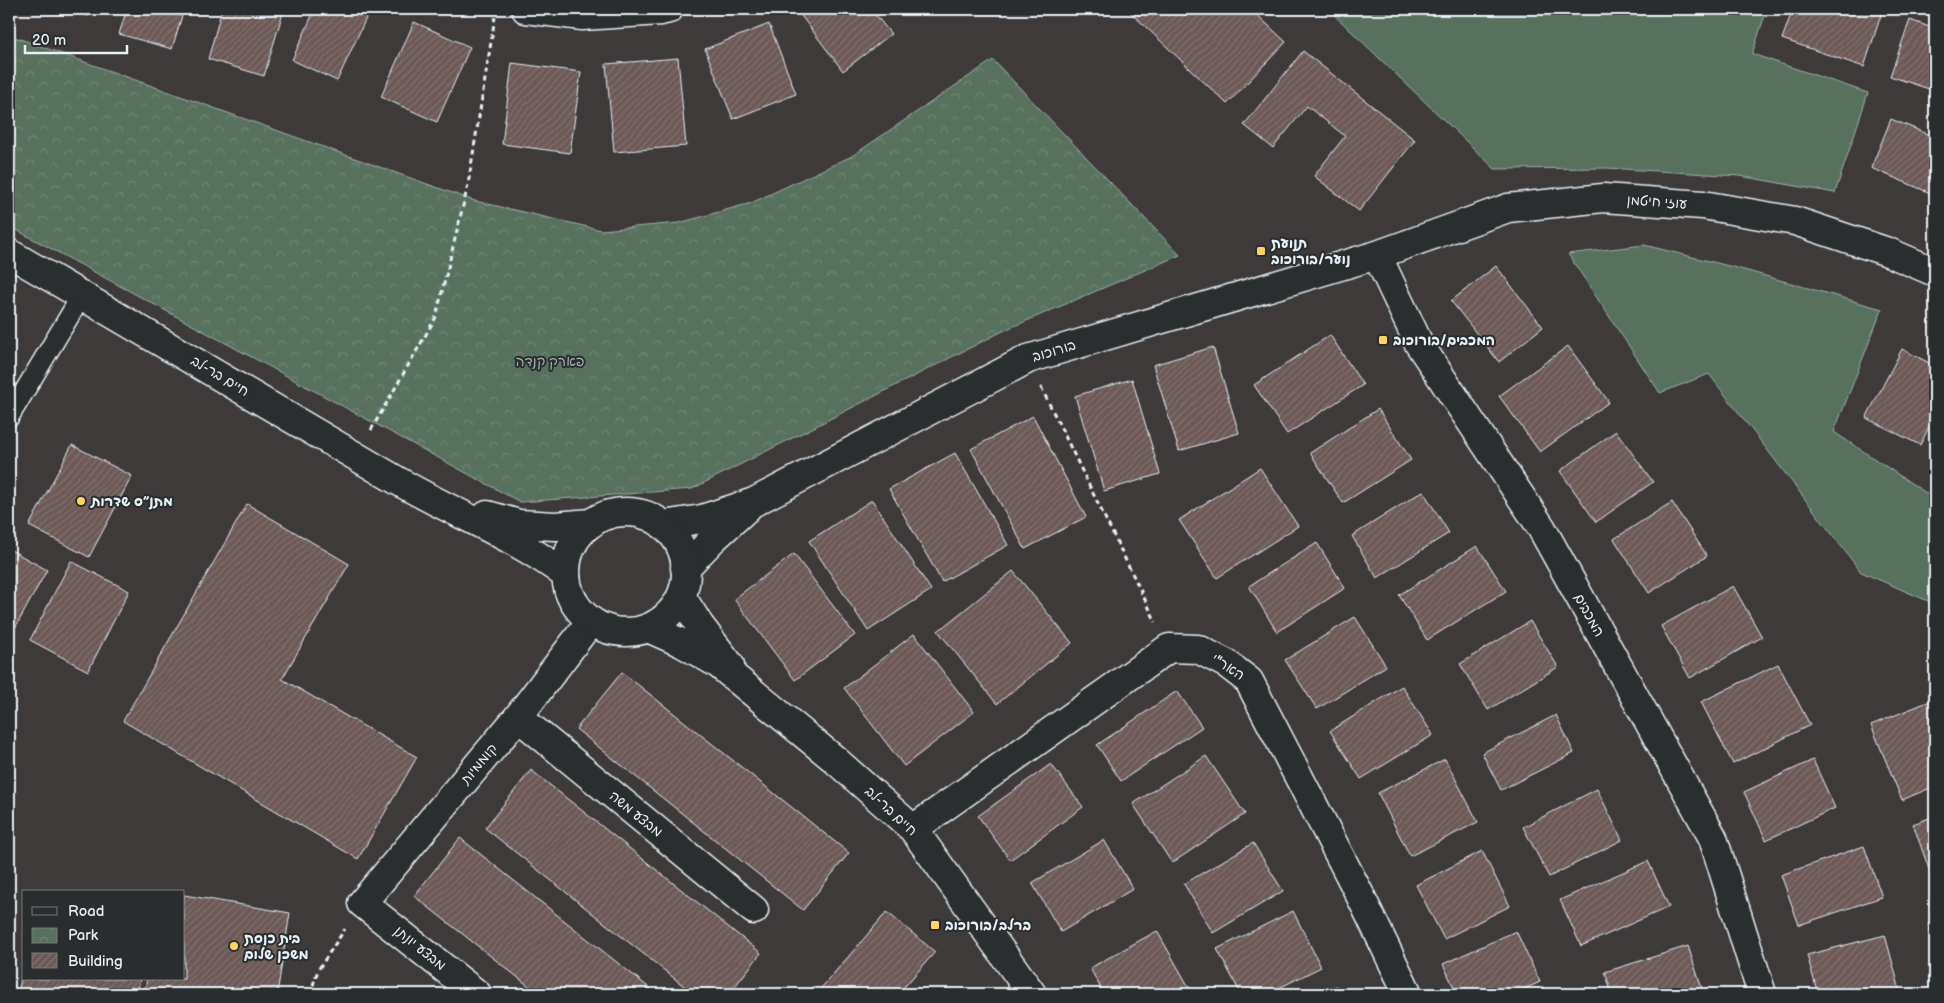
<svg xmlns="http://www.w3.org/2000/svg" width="1944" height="1003" font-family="'Balsamiq Sans','Playpen Sans Hebrew',sans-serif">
	<defs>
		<pattern id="park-crowns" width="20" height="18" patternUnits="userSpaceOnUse" patternTransform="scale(1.25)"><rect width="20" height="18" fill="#58715e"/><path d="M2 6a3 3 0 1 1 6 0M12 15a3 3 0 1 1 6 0" fill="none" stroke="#708676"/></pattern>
		<pattern id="building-hatch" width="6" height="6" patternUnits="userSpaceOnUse" patternTransform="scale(1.25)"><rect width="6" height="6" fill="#6c5957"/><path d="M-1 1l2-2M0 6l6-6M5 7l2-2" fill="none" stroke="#817170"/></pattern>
	</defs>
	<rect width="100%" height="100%" fill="#3e3a3a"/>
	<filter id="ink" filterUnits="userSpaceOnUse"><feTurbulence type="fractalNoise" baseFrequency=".02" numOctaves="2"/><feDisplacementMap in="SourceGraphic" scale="10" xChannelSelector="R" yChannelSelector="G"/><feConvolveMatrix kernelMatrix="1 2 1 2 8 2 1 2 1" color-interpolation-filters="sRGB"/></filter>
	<g filter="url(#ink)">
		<path fill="#58715e" stroke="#a0b1ab" d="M1328 9H1767L1752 54 1868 93 1835 193 1740 176 1607 168 1495 169Z
			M1644 245 1737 268 1882 309 1834 432 1935 499V604L1861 572 1709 374 1660 393 1568 254Z"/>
		<path fill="url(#park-crowns)" stroke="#a0b1ab" d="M9 35 475 201 601 230 679 223 751 203 852 156 993 60 1180 255 1003 331 692 489 520 502 9 226Z"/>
		<path fill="url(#building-hatch)" stroke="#e8f1f8" d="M64 9H91L89 16Z
			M127 9H184L172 49 119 34Z
			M222 9H284L264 76 208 59Z
			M315 9H351L367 16 337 81 292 60Z
			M796 9H871L891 34 843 71Z
			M1127 9H1251L1286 42 1227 104Z
			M1793 9H1883L1864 67 1782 39Z
			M1910 20 1935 29V91L1890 76Z
			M414 22 470 47 437 122 381 97Z
			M769 24 796 94 733 119 705 49Z
			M1303 51 1415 140 1359 211 1314 176 1345 136 1307 106 1273 148 1244 125Z
			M678 58 686 146 614 152 606 64Z
			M512 63 581 72 570 153 502 144Z
			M1891 119 1935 137V195L1871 168Z
			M1496 266 1543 327 1499 362 1451 301Z
			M1330 335 1363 385 1287 434 1254 385Z
			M1568 346 1609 402 1540 452 1499 396Z
			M1213 347 1239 433 1179 451 1153 365Z
			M1902 349 1935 366V415L1920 445 1866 418Z
			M1132 379 1160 474 1104 491 1075 396Z
			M1378 409 1411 460 1343 503 1310 453Z
			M1033 416 1086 517 1025 549 971 449Z
			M1616 431 1653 482 1596 522 1560 471Z
			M72 445 132 476 89 557 29 526Z
			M955 453 1008 545 942 582 889 489Z
			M1260 468 1298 526 1217 578 1179 520Z
			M1423 491 1449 533 1377 578 1352 536Z
			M872 500 931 590 868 631 809 541Z
			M1672 502 1707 556 1649 593 1614 539Z
			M247 504 349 564 282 679 417 757 358 859 123 721Z
			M1317 543 1345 588 1277 632 1249 586Z
			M1477 546 1506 591 1427 640 1399 595Z
			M9 549 47 570 9 639Z
			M794 554 855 635 795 680 734 599Z
			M71 561 129 591 88 671 30 640Z
			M1013 571 1072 643 997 704 938 631Z
			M1733 586 1762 637 1690 678 1661 626Z
			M1355 617 1386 666 1317 709 1285 660Z
			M1530 621 1558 667 1488 710 1460 664Z
			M914 634 974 712 904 766 844 688Z
			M1778 664 1810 725 1733 764 1701 702Z
			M622 672 849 853 803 910 576 729Z
			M1402 686 1433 735 1361 779 1330 731Z
			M1177 691 1202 727 1121 781 1097 745Z
			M1935 699V786L1902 800 1871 725Z
			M1556 715 1574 753 1501 790 1482 753Z
			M1206 756 1245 814 1172 863 1133 804Z
			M1445 759 1478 822 1410 856 1378 793Z
			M1813 760 1835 808 1766 840 1744 792Z
			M1051 764 1083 807 1010 860 978 816Z
			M531 770 761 953 729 994H694L485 828Z
			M1597 789 1622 840 1549 877 1523 827Z
			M1935 816V886L1913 824Z
			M460 838 657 994H539L414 896Z
			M1104 840 1133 889 1061 932 1032 883Z
			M1253 843 1283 891 1213 933 1184 884Z
			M1864 846 1882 897 1799 925 1781 875Z
			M1482 851 1510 906 1444 939 1416 885Z
			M1648 861 1669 907 1581 946 1560 900Z
			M184 895 290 913 277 994H144L147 979H184Z
			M1293 911 1321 967 1267 994H1241L1217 949Z
			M887 912 935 952 898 994H816Z
			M1935 922V951L1928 924Z
			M1157 931 1190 989 1180 994H1104L1090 968Z
			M1516 931 1540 982 1513 994H1457L1443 964Z
			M1885 935 1901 994H1818L1807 955Z
			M1688 946 1703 992 1696 994H1612L1605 972Z
			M24 964V979H140L137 994H18Z
			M1337 986 1341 994H1318Z"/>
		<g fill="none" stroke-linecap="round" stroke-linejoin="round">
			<defs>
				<path id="lane" d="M9 417 82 295"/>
				<path id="street" d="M526 9 582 16 661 11 669 9
					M1377 255 1419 344 1541 527 1713 838 1762 994
					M663 525 702 519 754 502 1028 359 1377 255 1508 208 1603 198 1703 205 1795 221 1888 252 1935 272
					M685 568 713 539 747 508
					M518 717 754 910
					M913 829 1169 648 1198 649 1227 664 1249 681 1361 897 1408 994
					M477 994 362 903 518 717 591 621"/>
				<path id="secondary" d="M9 253C139 328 268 405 398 481 455 514 513 535 566 575
					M566 572a60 60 0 1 1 120 0a60 60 0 1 1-120 0Z
					M487 515 519 524 555 526 592 523
					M681 596 700 626 730 665
					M648 628 682 643 717 663 833 758 913 829 1032 994"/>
			</defs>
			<use href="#lane" stroke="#e8f1f8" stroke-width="22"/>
			<use href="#street" stroke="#e8f1f8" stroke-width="31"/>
			<use href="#secondary" stroke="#e8f1f8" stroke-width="31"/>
			<path stroke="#e8f1f8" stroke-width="3" stroke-dasharray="5 4" stroke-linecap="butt" d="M1041 387 1156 622
				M371 430 436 317 468 185 495 17
				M310 994 318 970 345 929"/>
			<use href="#lane" stroke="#2a2d2e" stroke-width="19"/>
			<use href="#street" stroke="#2a2d2e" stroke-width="28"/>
			<use href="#secondary" stroke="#2a2d2e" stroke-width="28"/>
		</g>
	</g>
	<g fill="#ffd166" stroke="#2a2d2e" stroke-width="2">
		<rect x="1256" y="246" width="10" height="10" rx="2.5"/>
		<rect x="1378" y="335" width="10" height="10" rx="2.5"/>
		<circle cx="81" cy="501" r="5"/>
		<rect x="930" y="920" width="10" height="10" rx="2.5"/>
		<circle cx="234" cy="946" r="5"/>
	</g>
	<g text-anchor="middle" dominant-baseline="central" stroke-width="4" stroke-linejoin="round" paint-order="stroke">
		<g font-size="14" fill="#e8f1f8" stroke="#2a2d2e">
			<text transform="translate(1657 202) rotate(4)">עוזי חיטמן</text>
			<text transform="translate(1054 351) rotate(-17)">בורוכוב</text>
			<text transform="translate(220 376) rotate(31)">חיים בר-לב</text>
			<text transform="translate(1589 615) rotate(61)">המכבים</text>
			<text transform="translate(1228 667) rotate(33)">האר"י</text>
			<text transform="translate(479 764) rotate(-50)">קוממיות</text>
			<text transform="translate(891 811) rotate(43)">חיים בר-לב</text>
			<text transform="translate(636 814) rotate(39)">מבצע משה</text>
			<text transform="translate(420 948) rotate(39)">מבצע יונתן</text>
		</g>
		<g font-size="14" font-weight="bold" fill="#e8f1f8" stroke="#2a2d2e" text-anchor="start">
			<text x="1271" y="243">תנועת<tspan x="1271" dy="16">נוער/בורוכוב</tspan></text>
			<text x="1393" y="340">המכבים/בורוכוב</text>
			<text x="91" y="501">מתנ״ס שדרות</text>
			<text x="945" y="925">ברלב/בורוכוב</text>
			<text x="244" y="938">בית כנסת<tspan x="244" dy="16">משכן שלום</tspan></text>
		</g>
		<g font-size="14" fill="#a7b7b3" stroke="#2a2d2e">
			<text x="550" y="361">פארק קנדה</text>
		</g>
	</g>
	<rect width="1944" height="1003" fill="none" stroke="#2a2d2e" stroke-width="30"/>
	<rect x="15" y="15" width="1914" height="973" fill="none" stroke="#e8f1f8" stroke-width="2" filter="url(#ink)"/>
	<rect x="22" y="890" width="162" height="90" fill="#2a2d2e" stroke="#767b7f"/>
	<rect x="32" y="907" width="25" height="8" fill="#2a2d2e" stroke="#767b7f"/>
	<text x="68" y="916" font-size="15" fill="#e8f1f8">Road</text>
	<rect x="32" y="928" width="25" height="15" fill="url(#park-crowns)" stroke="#767b7f"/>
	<text x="68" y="940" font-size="15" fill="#e8f1f8">Park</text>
	<rect x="32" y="953" width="25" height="15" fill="url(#building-hatch)" stroke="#767b7f"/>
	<text x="68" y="966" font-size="15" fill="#e8f1f8">Building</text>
	<path d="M25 45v8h102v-8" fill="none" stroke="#e8f1f8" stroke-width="2.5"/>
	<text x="32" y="45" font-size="15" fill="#e8f1f8" stroke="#2a2d2e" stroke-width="4" paint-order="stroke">20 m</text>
</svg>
